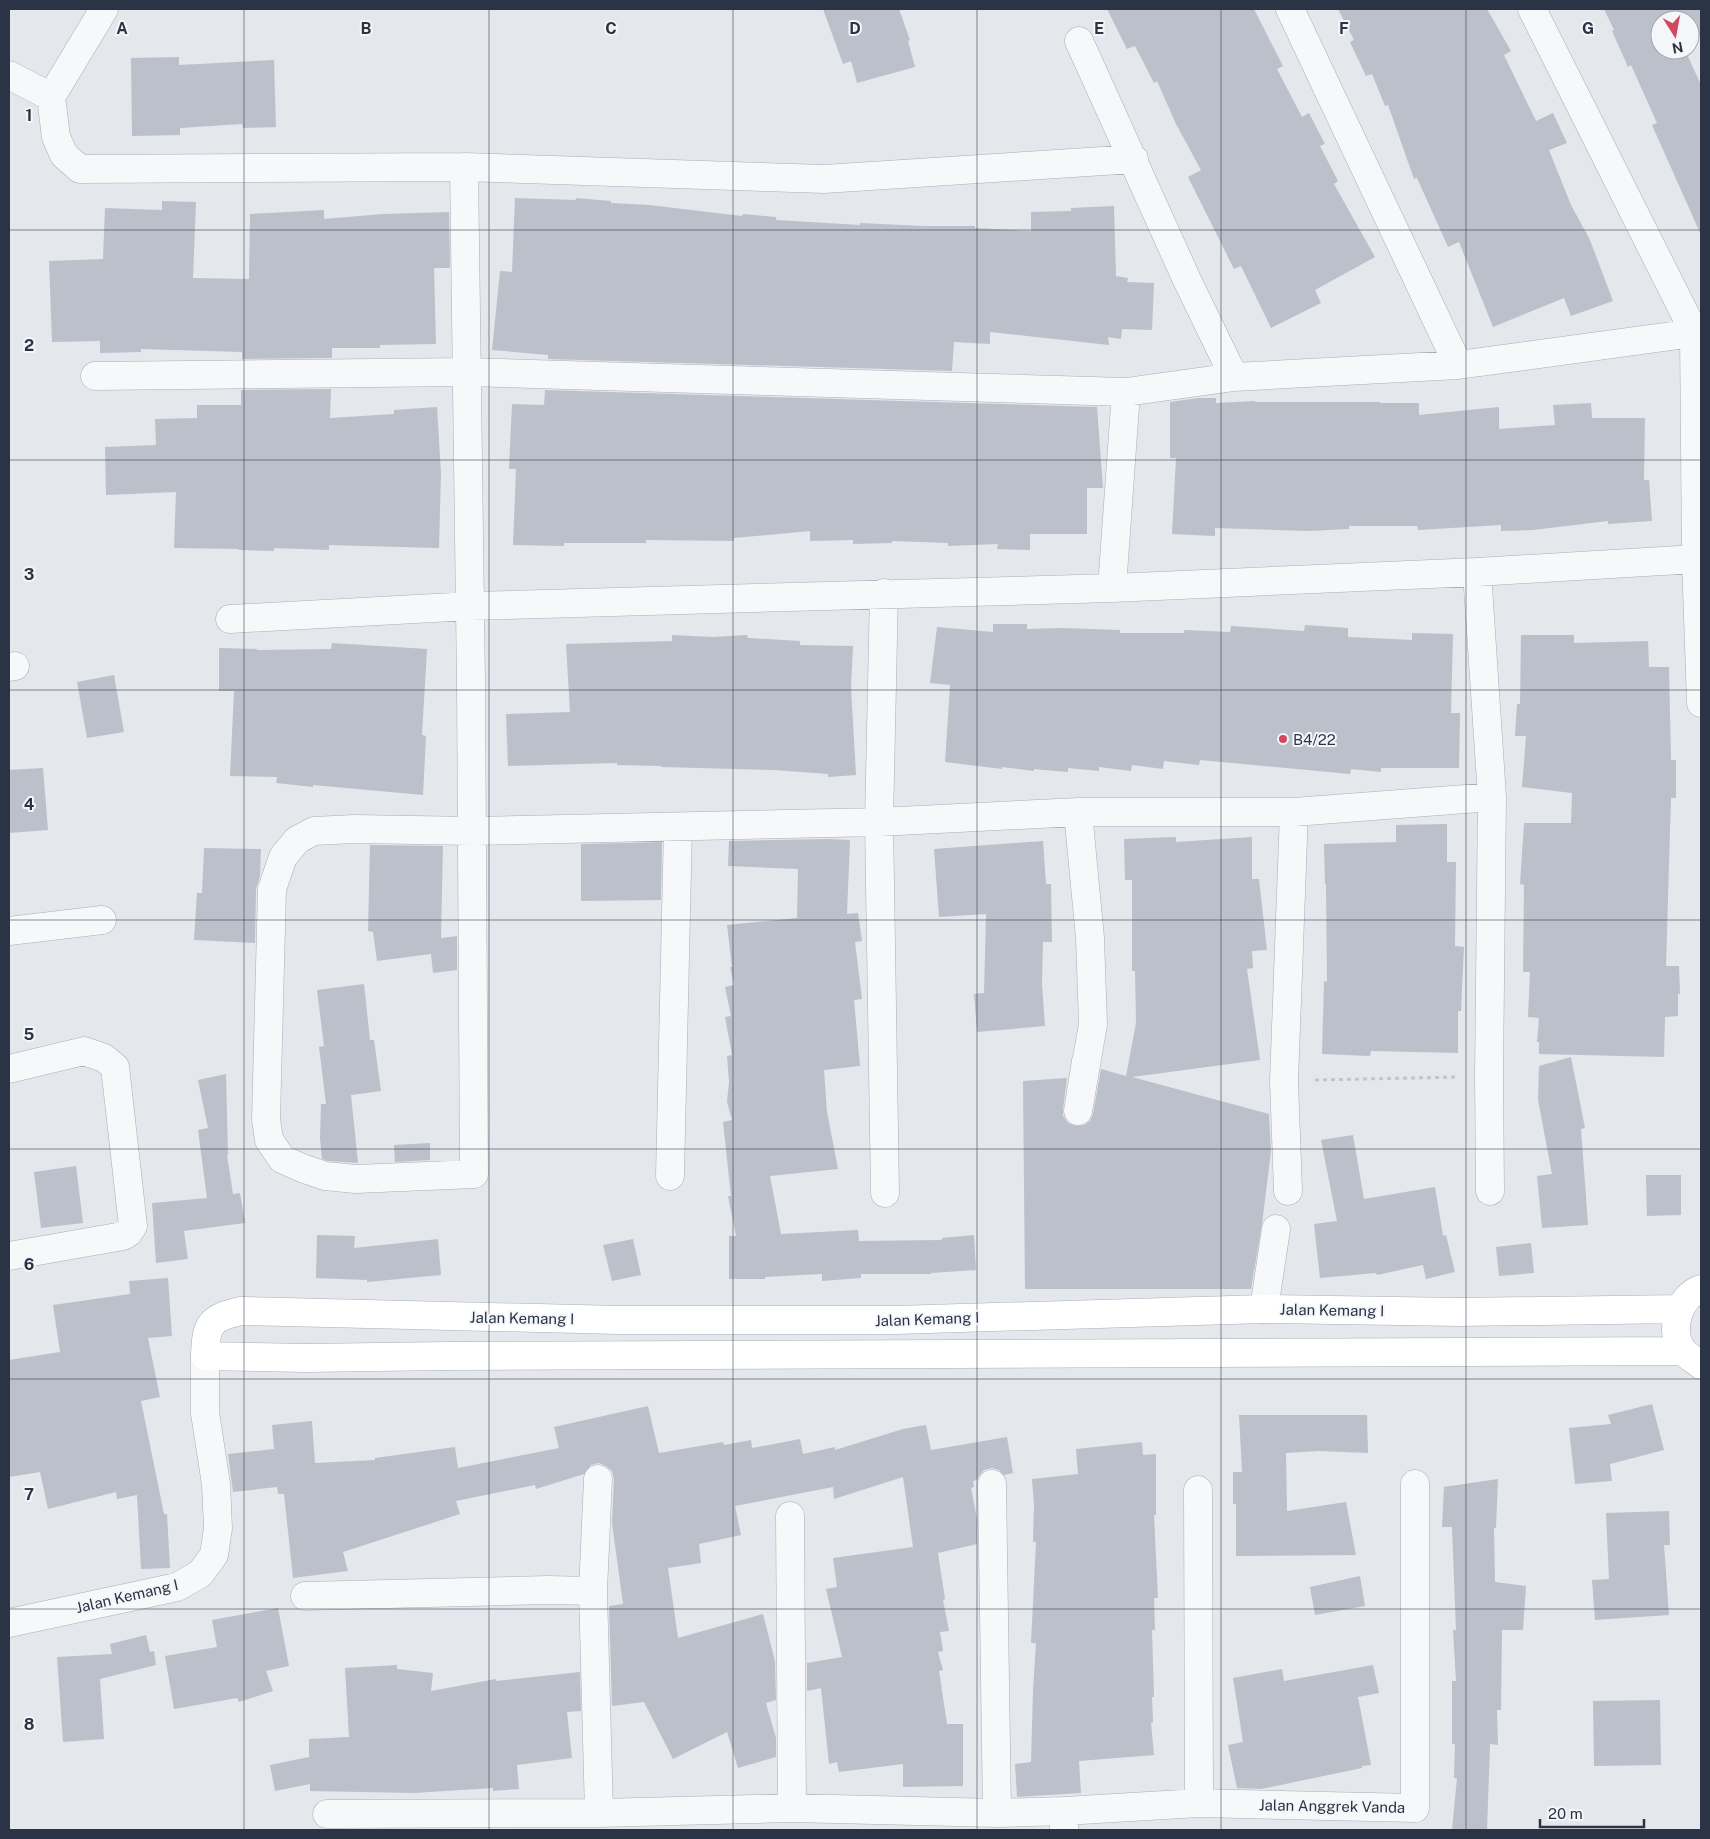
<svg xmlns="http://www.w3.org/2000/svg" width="1710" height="1839" font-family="'Public Sans',sans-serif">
	<rect width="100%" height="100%" fill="#e4e7ec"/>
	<path fill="#bbc0ca" d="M823 9H899L910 40 908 41 915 67 857 83 851 61 843 64Z
		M1107 9H1254L1283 66 1277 69 1302 117 1309 113 1325 144 1320 146 1338 181 1334 184 1375 257 1315 290 1321 303 1271 328 1241 266 1234 269 1188 177 1201 170 1176 124 1157 81 1154 83 1135 46 1127 49Z
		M1338 9H1487L1511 51 1504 55 1536 121 1553 113 1567 143 1549 150 1571 205 1590 240 1613 301 1571 316 1564 298 1493 327 1459 242 1448 247 1417 178 1414 179 1388 105 1385 106 1372 74 1366 76 1350 42 1354 40Z
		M1604 9H1701V36L1690 41V20H1660V50H1685L1701 85V235L1652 125 1657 123 1631 65 1628 67 1612 31 1614 30Z
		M179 57V65L274 60 276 127 243 128 242 124 180 128V135L132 136 131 58Z
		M515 198 576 200V198L611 201V203L649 205 742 216 743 214 776 217V220L860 225V223L923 226H975V228L1031 231V212L1071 211V208L1114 206 1116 276 1128 278 1127 282 1154 283 1152 330 1122 329 1121 339 1108 337 1109 345 990 332V344L954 342 952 371 548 359V355L492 350 500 271 512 272Z
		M162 201 196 202 193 278 249 279 250 214 324 210V219L383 214 449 212 450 268H434L436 344 380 345V348H332V358L242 359V352L141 349V352L100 353V341L52 342 49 261 103 259 105 208 162 210Z
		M331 389 330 418 394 414V410L437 407 441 473 439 548 329 545V550L274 548V551L239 550V549L174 548 176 492 106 495 105 447 156 445 155 419 197 418V405H241V390Z
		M545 390 1097 407 1103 488H1087V534H1030V550L997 549 998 544 948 546V543L892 541V543L853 544V540L810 541V531L734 538V541L646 540V543H564V546L513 545 516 469H509L512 404 544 405Z
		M1198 398H1216V403L1255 401V402H1380V403H1419V415L1499 407V429L1555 425 1553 405 1591 403 1592 418H1645L1644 480H1649L1652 521 1608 524V521L1533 530 1501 531V525L1418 530 1417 526H1349V529L1307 531 1215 528V536L1172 534 1176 458H1170V402Z
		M993 624H1027V629L1062 628 1120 630V633H1184V630L1230 632 1231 626 1304 631 1305 625 1348 628V637L1412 640V633L1453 634 1451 713H1460L1459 768H1381V772L1351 769 1350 774 1200 760 1199 765 1164 761 1163 769 1132 765 1131 771 1099 767V771L1068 768V772L1034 769V771L1002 767V769L945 762 950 685 930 683 937 627 993 632Z
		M672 635 713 637 747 635 748 638 800 641V645L853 646 851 687 856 775 828 777V774L774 770 661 767V766L617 765V763L508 766 506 714 570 712 566 644 672 641Z
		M1521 635H1574V643L1648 641 1649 667H1669L1671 760H1676V798H1671L1666 966H1679L1680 994H1678V1016L1665 1017 1664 1057 1539 1054V1042H1537L1539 1018 1528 1017 1530 972H1523L1524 885 1520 884 1524 823H1571L1572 793 1522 787 1526 736H1515L1517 704H1520Z
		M332 643 427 649 422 735 426 736 423 795 313 785V787L276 783 277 777 230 776 234 691H219V648L257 649V650L331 649Z
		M114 675 124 732 87 738 77 682Z
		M43 768 48 830 9 833V770Z
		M1447 824V862H1456L1455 946 1464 947 1461 1011H1458V1053L1371 1051 1370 1056 1322 1054 1324 981 1327 982 1326 884H1325L1324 844 1396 842V825Z
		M1176 837V842L1252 837V879H1259L1267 950 1252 951 1253 968 1247 969 1260 1060 1132 1077 1269 1114 1271 1151 1262 1224 1251 1289H1025L1023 1081 1067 1078 1063 1109V1116L1068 1123 1076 1126 1084 1125 1090 1121 1093 1114 1101 1069 1126 1076 1136 1023 1135 971H1132V880H1125L1124 839Z
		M828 839 850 840 847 914 858 913 862 941 855 942 862 999 854 1000 860 1066 824 1070 827 1112 838 1169 770 1176 781 1234 858 1230 859 1241 942 1240V1238L974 1235 976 1270 931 1273V1274H861V1278L822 1281V1274L765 1277V1279H729V1236H736L728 1196H731L723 1122 732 1120 727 1102 729 1082 727 1056 732 1055 725 1017 731 1016 725 987 734 985 730 967H732L727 925 797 918 798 869 728 866 729 841Z
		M1043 841 1046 884H1051L1052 942H1043L1042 984 1045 1026 977 1032 974 994 984 993 986 914 939 917 934 849Z
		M662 842 661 900 581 901V844Z
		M370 845 443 846 441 938 457 936V970L433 973 431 954 377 961 373 932 368 931Z
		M204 848 261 849 260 876 256 889 255 943 194 940 197 893H202Z
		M364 984 370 1040H374L381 1091 351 1095 358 1163 328 1161 322 1159 320 1138 321 1104H326L319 1047 324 1046 317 990Z
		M1571 1057 1585 1128 1581 1129 1588 1225 1542 1228 1537 1176 1552 1174 1538 1100 1539 1066Z
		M226 1074 228 1155H227L233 1194 240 1193 245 1223 184 1231 188 1259 156 1263 152 1203 207 1198 198 1130 208 1128 198 1080Z
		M1353 1135 1364 1199 1435 1187 1443 1236 1446 1235 1455 1272 1426 1279 1423 1265 1377 1275 1376 1273 1320 1278 1314 1224 1337 1221 1321 1140Z
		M430 1143V1160L395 1162 394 1145Z
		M76 1166 83 1223 41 1228 34 1172Z
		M1646 1175H1681V1215L1647 1216Z
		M317 1235 355 1236 354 1248 438 1239 441 1275 367 1282V1280L316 1278Z
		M633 1239 641 1275 612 1281 603 1245Z
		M1531 1243 1534 1273 1499 1276 1496 1247Z
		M168 1278 172 1336 148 1338 160 1397 141 1401 164 1514H167L170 1568 141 1569 137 1495 117 1499 116 1492 48 1509 40 1472 9 1477V1360L60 1352 53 1305 130 1294 129 1281Z
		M1652 1404 1664 1450 1610 1464 1612 1481 1575 1484 1569 1428 1611 1424 1608 1415Z
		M648 1406 659 1453 723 1442 724 1445 751 1440 752 1448 800 1439 803 1454 835 1447V1450L903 1429 926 1425 931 1450 1007 1437 1013 1473 1004 1475 999 1470 992 1468 984 1470 979 1476 977 1480 973 1481 974 1487 971 1488 977 1519V1544L938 1553 945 1599 943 1600 949 1631 940 1632 943 1651 938 1652 943 1670 939 1671 947 1724H963V1786L903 1787V1764L839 1772 837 1762 829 1764 821 1688 807 1691V1663L842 1657 826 1589 837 1587 833 1558 913 1547 903 1477 834 1499 833 1487 735 1506 741 1535 699 1544 701 1563 668 1568 678 1638 763 1614 775 1661 776 1700 766 1703 776 1738V1757L738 1768 727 1732 673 1759 644 1702 612 1706 609 1606 623 1604 612 1523 614 1479 612 1471 606 1466 599 1463 591 1465 584 1474 536 1489 535 1485 456 1501 460 1514 343 1552 348 1571 293 1578 284 1494H278L277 1487 233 1492 228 1454 274 1449 272 1425 312 1421 315 1463 375 1460V1458L455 1447 458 1468 559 1448 554 1427Z
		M1239 1415H1367L1368 1453 1319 1451 1286 1453 1287 1511 1346 1502 1356 1555 1236 1556V1504H1233V1472H1242Z
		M1142 1442 1143 1455 1156 1454V1515H1154L1158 1598H1154L1155 1630H1152L1154 1697H1152L1153 1722 1151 1723 1154 1755 1079 1761 1081 1793 1017 1797 1015 1764 1031 1762 1033 1690 1036 1643H1031L1036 1542H1033L1034 1505 1032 1479 1078 1474 1076 1449Z
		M1498 1479 1496 1528H1494L1495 1582 1526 1586 1523 1630H1502L1501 1710H1497L1498 1745 1490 1744 1487 1830H1452L1457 1778H1454L1455 1744H1452V1681H1456L1453 1630H1456L1452 1527H1442L1444 1487Z
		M1669 1511 1670 1545H1664L1669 1615 1595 1620 1592 1580 1609 1579 1606 1513Z
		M1360 1576 1365 1606 1315 1615 1310 1587Z
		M278 1608 289 1666 266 1671 273 1691 239 1702 237 1698 174 1709 165 1656 217 1647 212 1620Z
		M146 1635 150 1652 154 1651 156 1665 100 1679 104 1739 63 1742 57 1657 112 1654 110 1644Z
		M397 1665V1669L433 1673 431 1691 496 1679V1681L580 1672 581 1711 567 1712 572 1758 517 1765 519 1789 493 1791V1788L414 1793 310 1791V1784L275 1791 270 1765 309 1757V1739L349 1737 345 1668Z
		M1373 1665 1379 1693 1358 1697 1371 1765 1362 1766V1768L1261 1789 1237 1788 1228 1745 1243 1742 1233 1678 1282 1669 1284 1681Z
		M1660 1700 1661 1765 1594 1766 1593 1701Z"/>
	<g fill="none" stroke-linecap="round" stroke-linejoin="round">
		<defs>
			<path id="street" d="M104 9 51 97 56 137 64 155 80 169 464 167 824 179 1134 159
				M1290 9 1458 365
				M1532 9 1694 332 1696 559
				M1079 41 1187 280 1234 377
				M9 75 51 97
				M464 167C470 503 473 838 474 1174L356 1179 325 1176 302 1168 282 1159 269 1140 266 1119 272 889 283 857 297 840 314 831 354 829 473 831 879 822 1078 812H1294L1492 797
				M95 376 468 372 1126 392 1234 377 1458 365 1701 332
				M1477 572 1492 797 1489 1076 1490 1191
				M1112 588 1126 392
				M884 593 879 822 885 1193
				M230 619 471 606 1112 588 1477 572 1696 559 1701 703
				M9 667 15 666
				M1078 812 1090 938 1093 1024 1078 1111 1086 1061
				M9 931 102 920
				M9 1069 84 1051 104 1058 115 1067 133 1226 128 1233 123 1236 9 1256
				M670 1176 678 827
				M1288 1191 1284 1081 1294 812
				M1264 1309 1276 1229
				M598 1479 593 1591 599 1813
				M992 1484 997 1813
				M1198 1490 1199 1803
				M790 1516 792 1808
				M305 1596 548 1590 593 1591
				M9 1623 177 1587 200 1574 214 1555 218 1528 216 1484 205 1413V1356
				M327 1814 599 1813 792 1808 997 1813 1064 1811
				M1064 1829V1811L1199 1803 1415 1808V1484"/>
			<path id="secondary" d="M1701 1289C1678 1297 1669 1330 1682 1350 1687 1356 1695 1360 1701 1365
				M1680 1309 1460 1312 1264 1309 895 1320H619L241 1311C209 1318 206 1325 205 1356L305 1358 448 1356 1683 1351"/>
		</defs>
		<use href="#street" stroke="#a9aeb7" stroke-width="29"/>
		<use href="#secondary" stroke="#a9aeb7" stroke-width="29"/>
		<path stroke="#c2c5cb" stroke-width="3" stroke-dasharray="4 4" stroke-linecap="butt" d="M1315 1080 1458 1077"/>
		<use href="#street" stroke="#f7f8fa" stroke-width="28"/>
		<use href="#secondary" stroke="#fff" stroke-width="28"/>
	</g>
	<path fill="none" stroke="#2b3445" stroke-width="1" stroke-opacity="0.55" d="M244 9V1830M489 9V1830M733 9V1830M977 9V1830M1221 9V1830M1466 9V1830M9 230H1701M9 460H1701M9 690H1701M9 920H1701M9 1149H1701M9 1379H1701M9 1609H1701"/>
	<circle fill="#d1495b" stroke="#f4f6f9" stroke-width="2" cx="1283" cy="739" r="5"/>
	<g text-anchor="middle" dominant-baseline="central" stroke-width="4" stroke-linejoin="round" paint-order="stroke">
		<g font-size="15" fill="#2b3445" stroke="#f4f6f9" text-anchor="start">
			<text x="1293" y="739">B4/22</text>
		</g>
		<g font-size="15" fill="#2b3445" stroke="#f4f6f9">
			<text transform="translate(1332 1310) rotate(1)">Jalan Kemang I</text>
			<text transform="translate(522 1318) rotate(1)">Jalan Kemang I</text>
			<text transform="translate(927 1319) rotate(-2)">Jalan Kemang I</text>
			<text transform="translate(127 1596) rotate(-13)">Jalan Kemang I</text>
			<text transform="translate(1332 1806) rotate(1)">Jalan Anggrek Vanda</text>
		</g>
	</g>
	<g font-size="16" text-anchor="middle" font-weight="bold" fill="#2b3445" stroke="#f4f6f9" stroke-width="4" stroke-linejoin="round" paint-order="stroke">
		<text x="122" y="34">A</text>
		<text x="366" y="34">B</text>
		<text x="611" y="34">C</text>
		<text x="855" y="34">D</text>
		<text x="1099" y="34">E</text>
		<text x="1344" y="34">F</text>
		<text x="1588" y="34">G</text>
		<text x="29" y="121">1</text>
		<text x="29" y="351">2</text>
		<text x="29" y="580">3</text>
		<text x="29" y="810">4</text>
		<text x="29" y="1040">5</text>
		<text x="29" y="1270">6</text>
		<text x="29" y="1500">7</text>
		<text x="29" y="1730">8</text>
	</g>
	<rect width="1710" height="1839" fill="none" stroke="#2b3445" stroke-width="20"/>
	<g transform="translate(1675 35) rotate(169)"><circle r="24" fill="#f4f6f9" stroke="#a4a8b1"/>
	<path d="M0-4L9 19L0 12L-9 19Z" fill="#d1495b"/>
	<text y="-8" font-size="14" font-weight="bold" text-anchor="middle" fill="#2b3445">N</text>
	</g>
	<path d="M1540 1819v8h104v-8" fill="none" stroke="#2b3445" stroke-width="2.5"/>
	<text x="1548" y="1819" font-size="15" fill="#2b3445" stroke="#f4f6f9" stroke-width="4" paint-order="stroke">20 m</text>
</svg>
